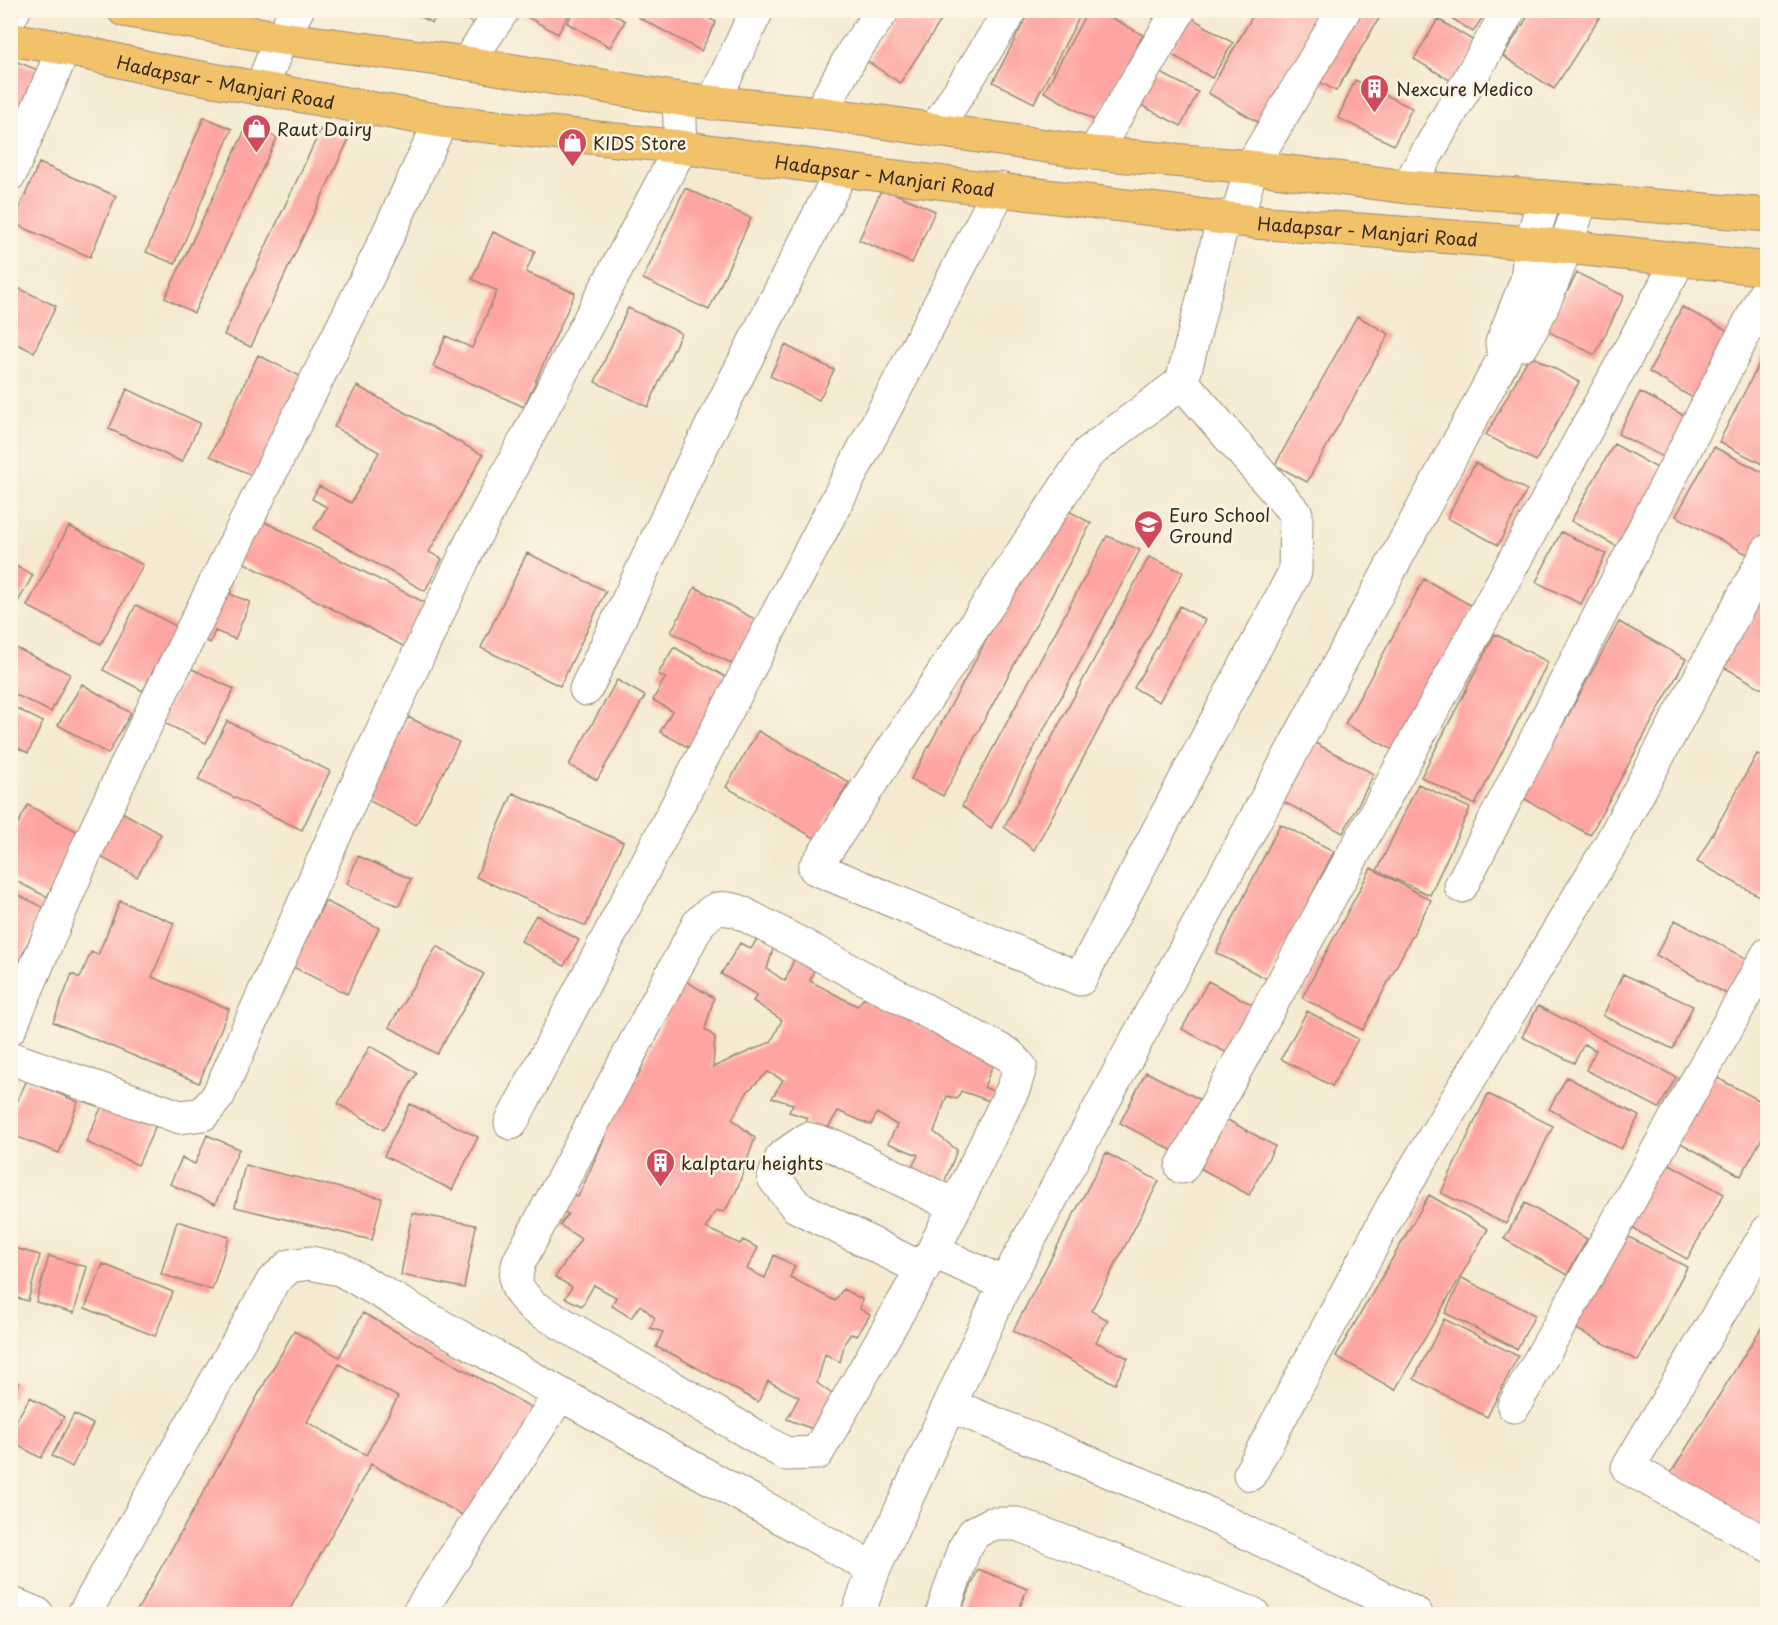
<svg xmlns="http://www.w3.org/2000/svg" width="1778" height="1625" font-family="'Playpen Sans',sans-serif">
	<rect width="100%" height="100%" fill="#fcf5e5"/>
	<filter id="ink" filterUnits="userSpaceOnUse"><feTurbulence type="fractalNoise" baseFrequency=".0167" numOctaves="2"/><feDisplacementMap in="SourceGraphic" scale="12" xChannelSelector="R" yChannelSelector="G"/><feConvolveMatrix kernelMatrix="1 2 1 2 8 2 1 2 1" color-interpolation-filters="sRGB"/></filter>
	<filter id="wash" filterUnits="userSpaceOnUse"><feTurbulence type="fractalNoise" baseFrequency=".008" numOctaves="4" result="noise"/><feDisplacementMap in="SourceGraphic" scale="24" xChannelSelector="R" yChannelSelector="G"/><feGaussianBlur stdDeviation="1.35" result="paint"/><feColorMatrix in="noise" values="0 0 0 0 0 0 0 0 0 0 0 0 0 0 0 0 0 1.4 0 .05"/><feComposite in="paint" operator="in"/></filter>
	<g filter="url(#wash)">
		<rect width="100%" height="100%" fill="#f5ead1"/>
		<g id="blocks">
			<path fill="#fea4a2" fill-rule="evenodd" d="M408 10H439L432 23Z
				M450 10H484L476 25Z
				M524 10H571L558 34 522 14Z
				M574 10H607L625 21 610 47 567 23Z
				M642 10H694L716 22 701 51 638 17Z
				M701 10H715L712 16Z
				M900 10H948L900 83 867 61Z
				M1030 10H1083L1034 103 993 82Z
				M1088 10H1098L1143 35 1096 121 1044 92Z
				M1140 10H1164L1158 21Z
				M1256 10H1329L1261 124 1208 93Z
				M1358 10H1384L1336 91 1314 79Z
				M1439 10H1487L1473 32Z
				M1532 10H1604L1554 89 1503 56Z
				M1680 10H1697L1692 18Z
				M1190 17 1233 43 1212 78 1169 53Z
				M1438 19 1477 43 1453 82 1414 59Z
				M10 59 40 71 10 146Z
				M1153 69 1198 92 1181 126 1137 103Z
				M1355 80 1412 108 1394 145 1338 118Z
				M204 117 232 129 175 264 146 252Z
				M248 124 277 138 194 313 165 298Z
				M321 129 348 141 251 347 224 335Z
				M39 163 116 196 90 257 13 223Z
				M685 188 751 218 709 310 643 279Z
				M882 188 935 211 912 263 859 240Z
				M493 232 535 251 526 272 575 293 524 407 433 366 446 336 472 348 497 291 472 279Z
				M1577 273 1624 296 1595 355 1547 331Z
				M10 284 56 306 34 352 10 341Z
				M1682 307 1734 334 1696 400 1649 372Z
				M628 308 681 333 648 407 595 382Z
				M1357 316 1389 334 1307 482 1275 465Z
				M785 345 834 370 819 400 770 376Z
				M1768 346V467L1719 442Z
				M258 355 304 378 260 479 210 456Z
				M1530 355 1579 382 1536 461 1486 435Z
				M357 386 483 455 429 552 442 559 425 591 314 529 327 507 312 499 319 486 351 503 379 452 334 427Z
				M127 389 200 423 182 462 109 429Z
				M1640 392 1691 419 1669 460 1618 434Z
				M1614 444 1666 473 1623 550 1571 521Z
				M1714 447 1768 475V542L1758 560 1676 516Z
				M1475 463 1527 490 1498 545 1447 518Z
				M1059 506 1091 523 943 796 911 779Z
				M259 519 426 603 405 647 239 560Z
				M69 526 143 565 101 644 27 606Z
				M1561 532 1606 554 1581 604 1536 582Z
				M1107 536 1140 550 991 828 962 806Z
				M527 553 606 591 560 686 481 648Z
				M1149 557 1183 572 1034 850 1004 827Z
				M10 563 33 575 10 616Z
				M1424 579 1474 607 1395 751 1345 724Z
				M236 580 230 594 250 602 235 639 215 631 210 643 196 636Z
				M1768 583V692L1720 665Z
				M695 587 760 622 736 666 671 632Z
				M136 605 176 626 143 691 103 670Z
				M1180 606 1205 620 1159 702 1134 688Z
				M1619 622 1686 659 1590 835 1523 798Z
				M1495 634 1548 662 1475 805 1421 777Z
				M10 645 70 674 51 712 10 692Z
				M674 647 734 682 695 751 660 732 672 711 653 700 665 678 658 674Z
				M190 668 234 689 206 743 160 721Z
				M617 680 645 696 597 780 569 765Z
				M82 684 131 713 108 754 58 725Z
				M10 705 43 722 28 753 10 744Z
				M408 717 459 742 416 825 366 799Z
				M227 721 330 771 302 830 198 780Z
				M758 731 849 782 816 839 726 787Z
				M1313 742 1374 774 1343 833 1282 801Z
				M1757 754 1768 760V885L1761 897 1697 862Z
				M1418 784 1470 808 1430 895 1377 871Z
				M513 793 623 842 586 926 476 877Z
				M28 805 80 833 47 897 10 878V839Z
				M113 807 161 834 137 877 97 855Z
				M1280 824 1334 851 1269 980 1216 953Z
				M358 856 411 879 399 906 347 884Z
				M1371 868 1431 900 1363 1030 1302 998Z
				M10 891 45 908 10 980Z
				M120 901 174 923 152 977 229 1009 199 1083 53 1022 72 974 80 978 91 952 98 955Z
				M325 901 379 928 347 994 293 967Z
				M536 915 579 940 564 966 521 941Z
				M1675 920 1753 962 1734 998 1656 955Z
				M758 937 774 946 767 969 785 981 798 949 818 959 810 981 857 1006 871 990 917 1016 913 1024 997 1054 984 1087 997 1093 993 1102 961 1091 957 1099 947 1096 934 1132 957 1150 944 1183 908 1175 918 1155 888 1143 897 1125 877 1113 871 1125 838 1111 825 1133 805 1123 808 1118 789 1112 793 1104 772 1098 783 1080 768 1072 748 1091 732 1119 755 1138 736 1192 724 1212 716 1210 706 1228 740 1244 743 1240 758 1248 747 1269 765 1278 774 1255 795 1266 790 1277 835 1301 843 1289 862 1299 860 1309 870 1315 857 1336 851 1334 845 1342 840 1362 825 1354 817 1383 836 1397 820 1432 787 1419 799 1397 768 1381 758 1402 674 1355 656 1347 663 1332 650 1328 655 1318 640 1305 631 1318 612 1306 616 1297 594 1285 582 1306 565 1298 572 1287 555 1277 581 1239 560 1225 568 1214 558 1209 569 1192 578 1197 604 1139 593 1135 627 1070 637 1078 665 1017 686 981 714 998 705 1029 715 1037 713 1067 771 1042 782 1020 753 1001 757 995 721 974 740 943 751 949Z
				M437 946 484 974 437 1054 389 1027Z
				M1623 974 1693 1006 1673 1049 1603 1016Z
				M1208 981 1253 1005 1227 1053 1182 1029Z
				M1538 1006 1676 1077 1659 1108 1586 1070 1596 1050 1584 1044 1574 1063 1522 1037Z
				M1307 1011 1358 1039 1332 1086 1281 1059Z
				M370 1046 417 1073 384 1130 338 1104Z
				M1146 1072 1201 1100 1175 1152 1120 1123Z
				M1712 1075 1768 1105V1127L1741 1176 1677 1141Z
				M1567 1077 1639 1116 1621 1149 1549 1109Z
				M27 1080 78 1102 59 1153 10 1134V1117Z
				M1488 1094 1553 1126 1506 1224 1441 1193Z
				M105 1099 157 1123 138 1165 86 1142Z
				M410 1104 478 1137 452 1190 384 1156Z
				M1226 1119 1275 1146 1249 1195 1200 1168Z
				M207 1135 239 1149 215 1204 170 1184 182 1158 195 1164Z
				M1106 1153 1159 1181 1091 1311 1108 1320 1096 1342 1128 1358 1115 1384 1013 1331Z
				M1657 1157 1724 1194 1687 1259 1621 1222Z
				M245 1165 382 1198 372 1240 235 1207Z
				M1429 1195 1488 1229 1395 1390 1336 1356Z
				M1525 1203 1587 1239 1567 1275 1504 1239Z
				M412 1213 476 1225 464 1288 401 1275Z
				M177 1221 229 1237 212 1290 161 1274Z
				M1615 1230 1687 1267 1638 1361 1567 1324Z
				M10 1247 40 1255 28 1301 10 1296Z
				M49 1256 87 1267 74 1313 36 1302Z
				M103 1264 173 1292 155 1336 85 1308Z
				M1462 1278 1535 1315 1517 1349 1445 1313Z
				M363 1313 536 1410 473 1521 371 1464 287 1614H135L294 1331 339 1357ZM339 1364 398 1397 366 1455 307 1422Z
				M1768 1317V1532L1667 1479Z
				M1444 1319 1518 1356 1487 1417 1414 1379Z
				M10 1379 19 1383 10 1402Z
				M30 1397 64 1417 41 1458 10 1441V1431Z
				M74 1414 93 1424 72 1467 52 1456Z
				M978 1569 1027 1589 1017 1614H960Z"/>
		</g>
	</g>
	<g filter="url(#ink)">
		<use href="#blocks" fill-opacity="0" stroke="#988a78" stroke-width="1.5"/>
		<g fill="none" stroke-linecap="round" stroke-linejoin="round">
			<defs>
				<path id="minor" d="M10 16 14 10
					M467 63 503 10
					M261 89 281 38 297 10
					M713 103 757 10
					M820 113 854 51 883 10
					M935 130 1011 10
					M1094 153 1179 10
					M10 174 64 48
					M1408 187 1509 10
					M1237 220 1251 167 1344 10
					M1523 344C1549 299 1565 249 1581 200
					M1182 382 1088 453 815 868 1080 979 1295 572 1296 514 1182 382 1224 217
					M586 689 694 461 842 170
					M1461 886 1768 287
					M10 1028 84 855 158 699 379 254 441 121
					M10 1058 180 1117 203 1114 218 1096 353 794 471 543 681 147 679 99
					M511 1123 1000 189
					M1182 1167 1679 260
					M1768 1231 1628 1468 1768 1545
					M933 1251 817 1453 786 1454 532 1306C516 1288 513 1285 519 1262L699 923C714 908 717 906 738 911L1009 1055 1020 1067 1014 1087 933 1251 1005 1284
					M922 1269 796 1206 774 1178 782 1157 808 1139 836 1147 955 1206
					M950 1405 1179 1500 1416 1614
					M1514 1406 1768 954
					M1250 1474 1394 1204 1609 847 1768 551
					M10 1603 37 1614
					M84 1614 273 1281 290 1266 310 1263 340 1269 560 1394 874 1569
					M418 1614 560 1394
					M858 1614 874 1569 1005 1284 1504 358 1502 343 1527 280 1531 243 1545 197
					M942 1614 964 1549 974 1533 991 1524H1017L1253 1614"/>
				<g id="major">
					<path d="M124 10 281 38 467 63 679 99 820 113 1094 153 1251 167 1408 187 1545 197 1768 215"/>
					<path id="s1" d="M10 39 64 48 158 70 441 121 681 147 842 170 1255 222 1531 243 1768 269"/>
				</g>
			</defs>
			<use href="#minor" stroke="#988a78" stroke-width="35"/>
			<use href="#major" stroke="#988a78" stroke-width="35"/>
			<use href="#minor" stroke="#fff" stroke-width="33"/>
			<use href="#major" stroke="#f2c26a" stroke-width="33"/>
		</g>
	</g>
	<defs>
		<symbol id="building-pin" viewBox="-11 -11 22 30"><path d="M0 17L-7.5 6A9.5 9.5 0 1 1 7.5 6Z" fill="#d1495b" stroke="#fcf5e5"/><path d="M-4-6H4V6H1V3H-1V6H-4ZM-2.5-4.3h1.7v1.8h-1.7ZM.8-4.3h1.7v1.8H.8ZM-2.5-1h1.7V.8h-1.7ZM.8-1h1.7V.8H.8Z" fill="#fff"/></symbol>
		<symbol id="shop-pin" viewBox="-11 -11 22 30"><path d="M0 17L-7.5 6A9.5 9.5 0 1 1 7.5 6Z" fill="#d1495b" stroke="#fcf5e5"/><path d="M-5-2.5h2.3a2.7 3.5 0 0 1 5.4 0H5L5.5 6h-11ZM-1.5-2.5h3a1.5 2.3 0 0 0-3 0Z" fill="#fff"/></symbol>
		<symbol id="school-pin" viewBox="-11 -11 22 30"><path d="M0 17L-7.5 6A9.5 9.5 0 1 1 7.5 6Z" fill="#d1495b" stroke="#fcf5e5"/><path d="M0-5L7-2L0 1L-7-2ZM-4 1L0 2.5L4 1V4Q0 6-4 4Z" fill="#fff"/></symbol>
	</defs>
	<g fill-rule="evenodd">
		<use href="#building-pin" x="1358" y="72" width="33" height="45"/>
		<use href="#shop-pin" x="240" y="112" width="33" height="45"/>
		<use href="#shop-pin" x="556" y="126" width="33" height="45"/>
		<use href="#school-pin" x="1132" y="508" width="33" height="45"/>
		<use href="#building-pin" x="644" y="1146" width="33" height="45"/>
	</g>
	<g text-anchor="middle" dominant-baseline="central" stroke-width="5" stroke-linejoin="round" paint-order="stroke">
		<g font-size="18" fill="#3b2a1e" stroke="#fcf5e5">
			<text stroke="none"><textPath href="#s1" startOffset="220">Hadapsar - Manjari Road</textPath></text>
			<text stroke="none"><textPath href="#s1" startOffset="886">Hadapsar - Manjari Road</textPath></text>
			<text stroke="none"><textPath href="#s1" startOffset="1372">Hadapsar - Manjari Road</textPath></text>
		</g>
		<g font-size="18" fill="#3b2a1e" stroke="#fcf5e5" text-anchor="start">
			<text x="1396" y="88">Nexcure Medico</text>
			<text x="277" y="128">Raut Dairy</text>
			<text x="593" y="142">KIDS Store</text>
			<text x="1169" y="514">Euro School<tspan x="1169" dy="21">Ground</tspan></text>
			<text x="681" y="1162">kalptaru heights</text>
		</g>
	</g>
	<rect width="1778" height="1625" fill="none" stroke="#fcf5e5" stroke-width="36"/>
</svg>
